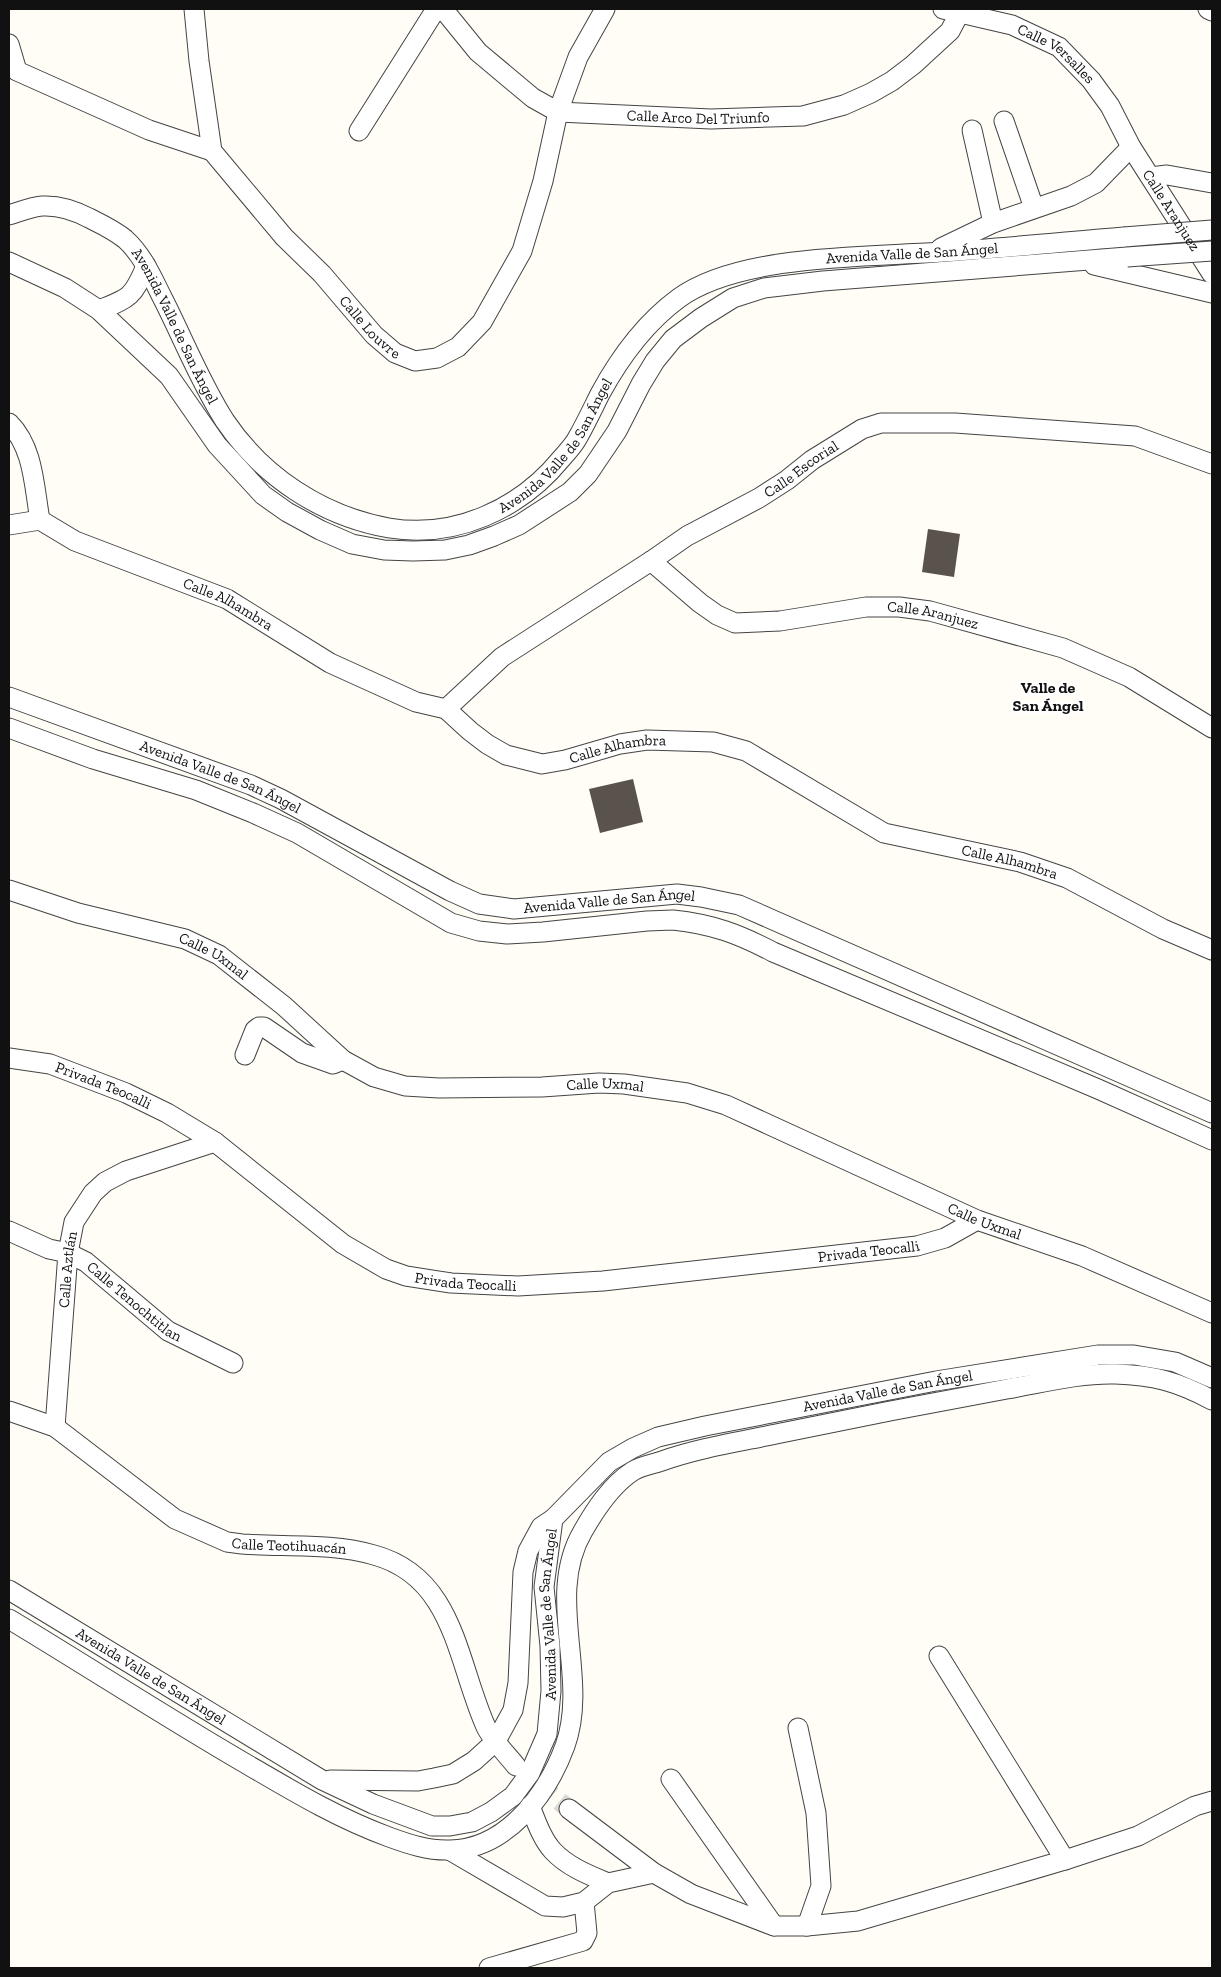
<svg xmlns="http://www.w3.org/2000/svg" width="1221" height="1977" font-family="'Zilla Slab',serif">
	<rect width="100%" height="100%" fill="#fffdf5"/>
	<path fill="#5a524d" d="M928 529 960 534 954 577 922 572Z
		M633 779 643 822 600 833 589 789Z"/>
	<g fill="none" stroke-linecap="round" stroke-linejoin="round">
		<path stroke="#dbdad3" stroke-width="19" stroke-dasharray="19 9" stroke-linecap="butt" d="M516 1766 569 1809"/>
		<defs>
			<g id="minor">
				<path d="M194 9 199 61 212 151"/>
				<path id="s1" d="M443 9 478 52 533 98 558 112 711 119 803 116 844 105 871 93 892 81 913 65 950 31 959 14"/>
				<path id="s2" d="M943 9 1012 25 1059 47 1091 80 1110 106 1131 147 1212 274"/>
				<path d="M1208 9 1212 11"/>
				<path id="s3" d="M9 44 17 71 149 130 212 151 284 237 322 274 374 335 395 353 415 361 437 358 458 347 482 322 522 251 543 181 558 112 578 57 605 9"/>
				<path d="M1004 121 1034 208"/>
				<path d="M972 130 993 223"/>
				<path d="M359 131 436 9"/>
				<path d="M1151 177 1167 175 1212 183"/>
				<path id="s4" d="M9 215C19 212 31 207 42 206 60 205 74 210 89 218 101 224 114 230 125 239 142 254 152 277 162 297 183 338 200 382 225 421 263 477 322 516 389 528 455 539 520 509 561 459 567 452 574 445 578 437 586 423 593 408 600 394 620 357 645 323 679 298 740 254 869 257 943 252 1004 248 1064 242 1124 237"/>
				<path d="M941 248 993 223 1071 196 1096 183 1131 147"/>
				<path d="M9 262 65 288 99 310 169 376 217 445 263 495 287 512 320 530 352 544 384 550 413 551 445 550 469 545 494 536 519 525 570 492 588 474 617 431 641 384 655 361 673 339 701 318 733 298 764 288 823 281 1127 257"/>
				<path d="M1094 265 1212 293"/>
				<path d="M99 310C130 298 133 297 146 266"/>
				<path d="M9 423C34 448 34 487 40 520"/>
				<path id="s5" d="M9 525 40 520 75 541 227 599 330 663 416 702 446 709 470 731 487 744 506 755 542 764 565 760 620 744 647 740 713 742 746 751 884 833 1020 862 1067 878 1163 929 1212 950"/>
				<path id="s6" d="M651 561 700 603 717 615 735 623 780 621 866 607H899L930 611 1063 648 1129 677 1212 728"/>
				<path id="s7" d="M9 697 251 785 281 799 450 891 479 904 514 909 677 894 701 897 739 905 1212 1113"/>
				<path id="s8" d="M446 709 502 657 651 561 687 536 759 498 787 480 812 460 862 429 881 423H955L1135 436 1212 464"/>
				<path d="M9 728 93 759 196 790 253 813 297 833 451 923 479 931 507 934 543 932 647 921 673 920C712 924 739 934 773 952L1098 1089 1212 1140"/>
				<path id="s9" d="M9 890 78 913 185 939 219 955 284 1006 343 1060 374 1077 405 1086 439 1088 542 1087 599 1083 624 1084 687 1093 726 1105 977 1220 1082 1256 1212 1313"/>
				<path d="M245 1055 255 1030 259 1027H264L302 1053 333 1064 343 1060"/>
				<path id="s10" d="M9 1058 50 1064 126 1093 167 1113 215 1142 343 1244 386 1269 406 1276 451 1283 518 1286 603 1281 917 1246 945 1238 977 1220"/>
				<path id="s11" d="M9 1231 49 1249 68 1253 86 1262 168 1331 233 1363"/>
				<path id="s12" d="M9 1411 55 1427 175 1519 227 1542 242 1544C286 1547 332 1543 374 1555 455 1577 457 1663 486 1727 491 1738 508 1756 516 1766"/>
				<path id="s13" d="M55 1427 68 1253 74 1222 93 1193 105 1182 126 1171 215 1142"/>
				<path id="s14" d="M9 1590 322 1780 373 1804 432 1826H450L472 1822 491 1812 513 1796 530 1773 547 1734 551 1691 550 1646 544 1587 553 1519 609 1462 633 1448 658 1437 705 1426 936 1381 1098 1355H1134L1175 1362 1212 1378"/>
				<path d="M9 1619C87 1666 164 1716 243 1762 291 1790 337 1818 389 1837 408 1844 429 1851 450 1850 506 1849 547 1795 565 1746 590 1677 544 1597 583 1531 595 1510 611 1485 633 1471 641 1466 653 1464 662 1461 699 1448 738 1442 776 1434 853 1418 930 1403 1007 1389 1042 1383 1079 1373 1115 1374 1154 1375 1178 1382 1212 1400"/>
				<path d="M939 1656 1065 1860"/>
				<path d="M798 1728 816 1813 821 1886 807 1926"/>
				<path d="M671 1779 774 1926"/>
				<path d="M330 1780 418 1781 434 1778 453 1774 474 1761 496 1741 513 1710 518 1683 523 1572 528 1551 541 1527 553 1519"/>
				<path d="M530 1806C536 1821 542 1839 553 1851 568 1867 589 1875 608 1883"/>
				<path d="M569 1809 654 1873 691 1894 774 1926H807L858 1921 1065 1860 1138 1836 1195 1806 1212 1801"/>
				<path d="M451 1851 545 1906 563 1907 584 1902 608 1883 654 1873"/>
				<path d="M489 1968 583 1941 587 1933 584 1902"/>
			</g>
		</defs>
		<use href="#minor" stroke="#444" stroke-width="21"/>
		<use href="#minor" stroke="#fff" stroke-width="19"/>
		<defs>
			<path id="minor-bridge" d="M1124 237 1212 230
				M1127 257 1212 251"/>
		</defs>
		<use href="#minor-bridge" stroke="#444" stroke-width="21" stroke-linecap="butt"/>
		<use href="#minor-bridge" stroke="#fff" stroke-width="19"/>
	</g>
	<g text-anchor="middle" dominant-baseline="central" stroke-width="5" stroke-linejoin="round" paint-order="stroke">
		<g font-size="15" fill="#111" stroke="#fff">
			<text stroke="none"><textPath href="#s2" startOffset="124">Calle Versalles</textPath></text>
			<text stroke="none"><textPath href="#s1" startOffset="296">Calle Arco Del Triunfo</textPath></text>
			<text stroke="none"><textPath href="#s2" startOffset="322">Calle Aranjuez</textPath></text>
			<text stroke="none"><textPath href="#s4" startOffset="1170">Avenida Valle de San Ángel</textPath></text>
			<text stroke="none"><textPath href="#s3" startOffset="476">Calle Louvre</textPath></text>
			<text stroke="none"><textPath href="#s4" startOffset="226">Avenida Valle de San Ángel</textPath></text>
			<text stroke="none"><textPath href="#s4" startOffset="735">Avenida Valle de San Ángel</textPath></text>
			<text stroke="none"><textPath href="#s8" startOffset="430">Calle Escorial</textPath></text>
			<text stroke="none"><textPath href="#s5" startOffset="238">Calle Alhambra</textPath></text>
			<text stroke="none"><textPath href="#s6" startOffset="305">Calle Aranjuez</textPath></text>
			<text stroke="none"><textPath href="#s5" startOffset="672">Calle Alhambra</textPath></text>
			<text stroke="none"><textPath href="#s7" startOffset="226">Avenida Valle de San Ángel</textPath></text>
			<text stroke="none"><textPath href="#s5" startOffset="1092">Calle Alhambra</textPath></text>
			<text stroke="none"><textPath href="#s7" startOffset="646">Avenida Valle de San Ángel</textPath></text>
			<text stroke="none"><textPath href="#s9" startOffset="216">Calle Uxmal</textPath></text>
			<text stroke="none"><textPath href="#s10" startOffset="99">Privada Teocalli</textPath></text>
			<text stroke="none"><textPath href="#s9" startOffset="651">Calle Uxmal</textPath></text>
			<text stroke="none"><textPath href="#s9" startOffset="1058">Calle Uxmal</textPath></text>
			<text stroke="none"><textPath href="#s10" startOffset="924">Privada Teocalli</textPath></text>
			<text stroke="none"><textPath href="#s13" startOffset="158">Calle Aztlán</textPath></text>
			<text stroke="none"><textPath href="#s10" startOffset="519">Privada Teocalli</textPath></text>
			<text stroke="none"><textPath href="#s11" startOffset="146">Calle Tenochtitlan</textPath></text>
			<text stroke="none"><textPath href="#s14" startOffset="1231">Avenida Valle de San Ángel</textPath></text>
			<text stroke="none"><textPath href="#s12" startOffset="319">Calle Teotihuacán</textPath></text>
			<text stroke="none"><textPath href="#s14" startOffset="766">Avenida Valle de San Ángel</textPath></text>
			<text stroke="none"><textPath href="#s14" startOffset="166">Avenida Valle de San Ángel</textPath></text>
		</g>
		<g font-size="16" font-weight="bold" fill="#111" stroke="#fff">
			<text x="1048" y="687">Valle de<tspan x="1048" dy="18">San Ángel</tspan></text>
		</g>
	</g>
	<rect width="1221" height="1977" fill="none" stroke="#111111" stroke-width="20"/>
</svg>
